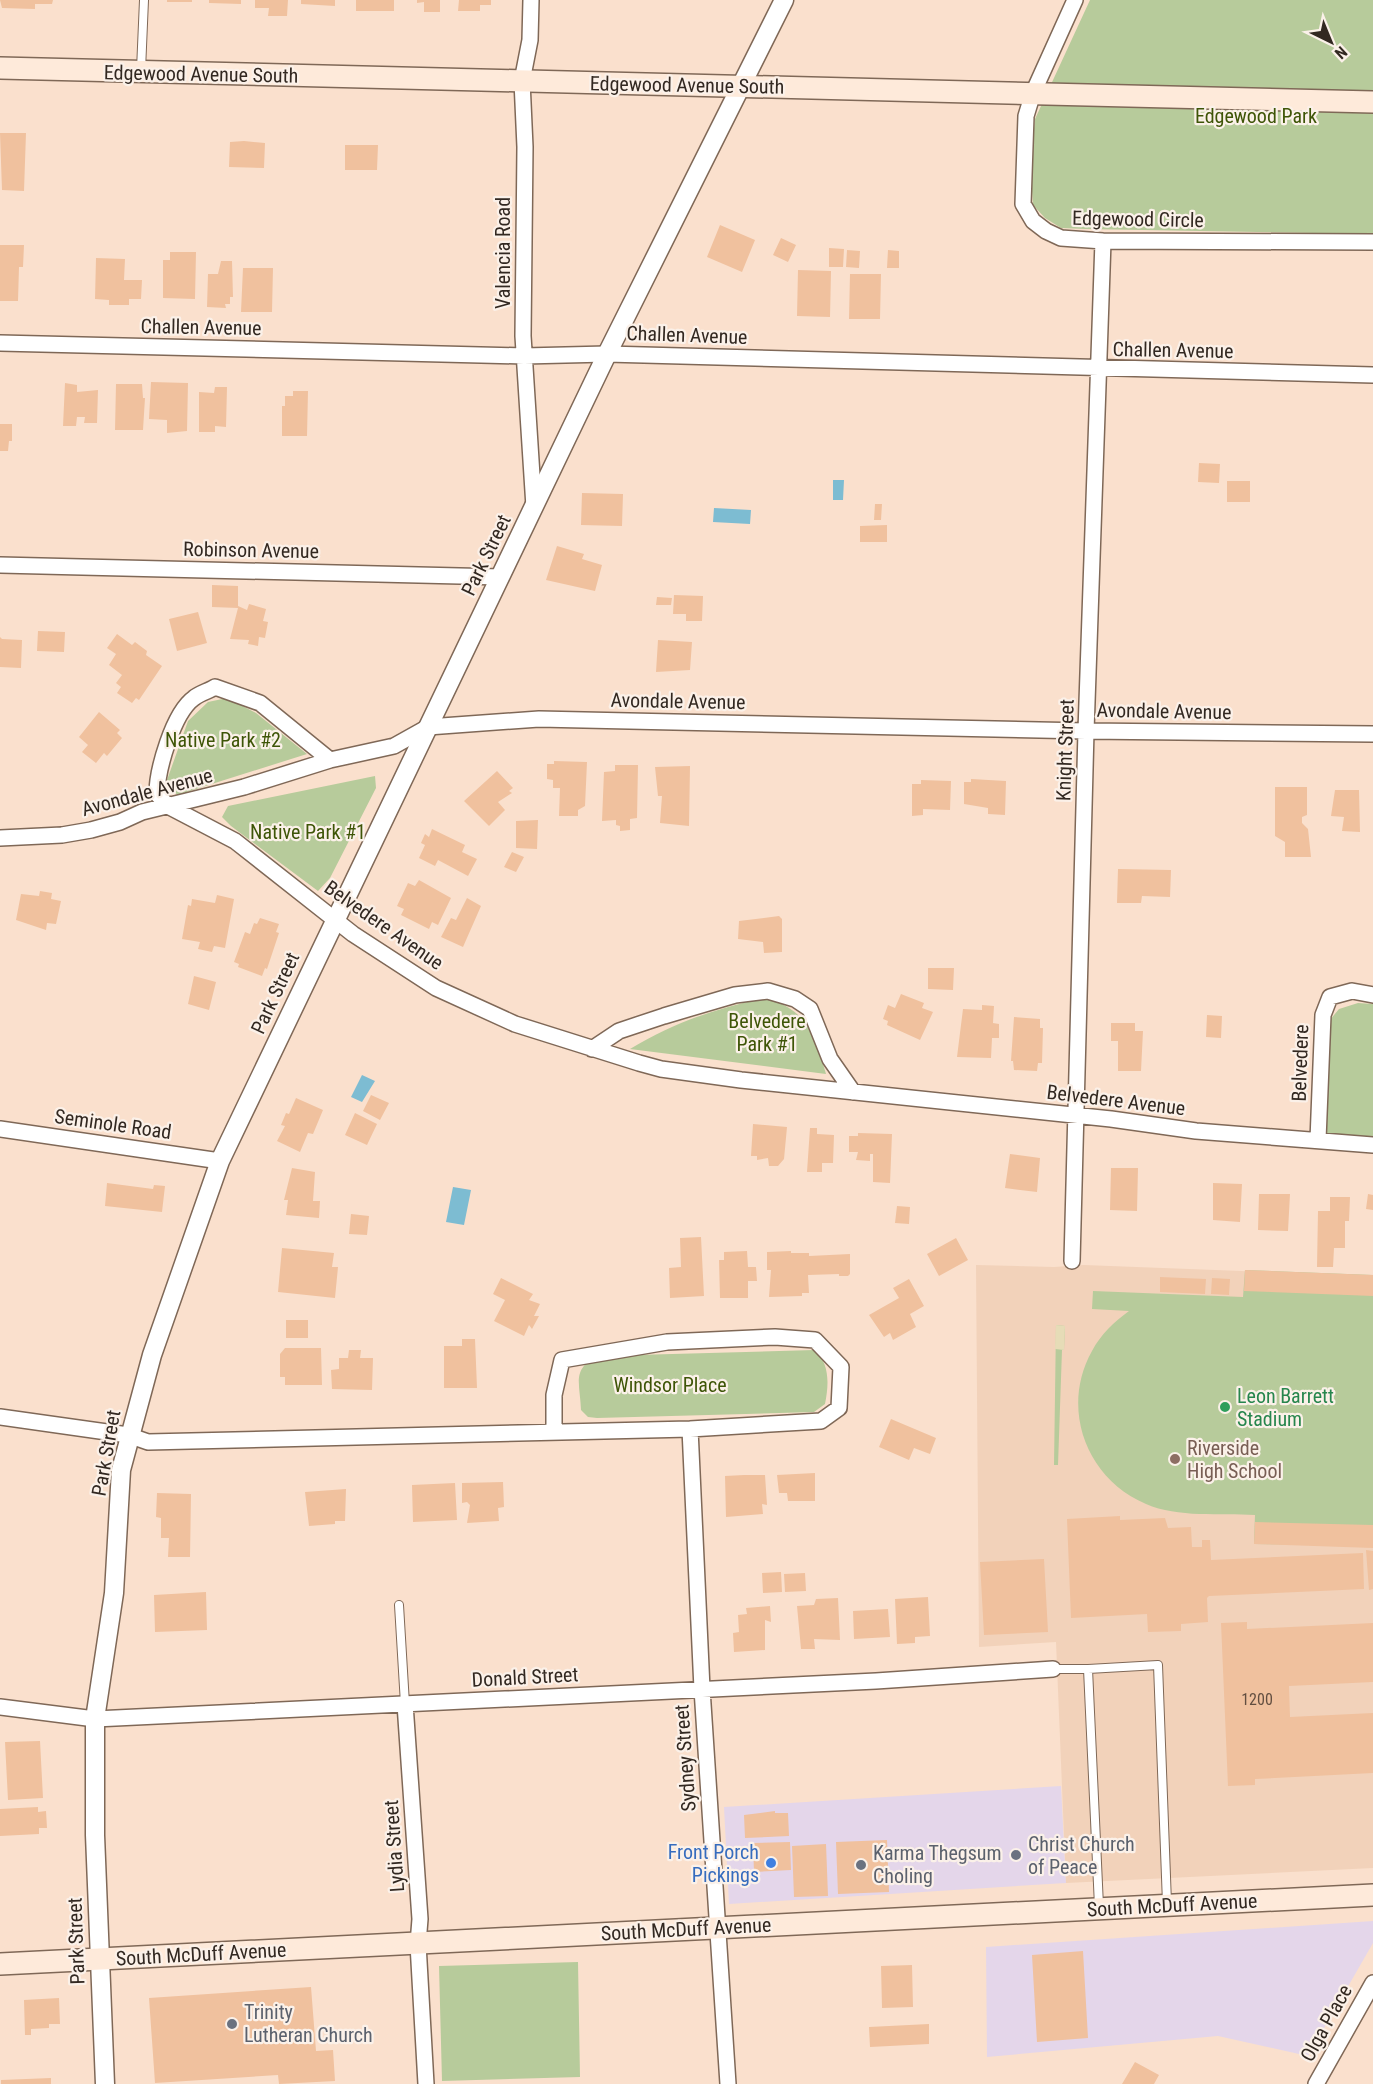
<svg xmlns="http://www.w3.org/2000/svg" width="1373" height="2084" font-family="'Roboto Condensed',sans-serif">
	<rect width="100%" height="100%" fill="#fae0cd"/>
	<path fill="#e4d6ea" d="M1061 1786 1066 1883 729 1904 724 1807Z
		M1373 1921V1943L1308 2056 1218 2036 987 2057 986 1947Z"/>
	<path fill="#f2d2ba" d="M976 1265 1054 1267 1084 1265 1373 1276V1868L1066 1883 1056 1642 979 1647Z"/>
	<path fill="#b7cb9b" d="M1090 0H1373V234L1085 229 1061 228 1045 218 1033 205 1030 164 1035 119Z
		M227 698 256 713 307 754 177 795 167 780 188 721 208 702Z
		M375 776 376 788 330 878 318 891 231 826 222 817 228 806Z
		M765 998C807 1009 815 1035 826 1074L630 1049C673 1023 716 1008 765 998Z
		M1358 1003 1373 1004V1138L1319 1133 1329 1021 1339 1009Z
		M1245 1270 1373 1275V1545L1254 1544 1255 1515C1220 1513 1178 1518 1146 1504 1086 1479 1060 1408 1092 1351 1101 1334 1114 1322 1129 1311L1092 1309 1093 1291 1243 1297Z
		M1056 1325 1065 1326 1064 1350H1062L1058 1465H1054Z
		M814 1350C830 1363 829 1384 825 1404L814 1412 597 1418 588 1417 581 1410C580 1383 571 1368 599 1356Z
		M578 1962 580 2077 442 2081 439 1966Z"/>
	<path fill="#e6dcb7" d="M1056 1325 1065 1326 1064 1350 1055 1349Z"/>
	<path fill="#7dbcd2" d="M833 480H844L843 500H833Z
		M714 508 751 510 750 524 713 522Z
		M362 1075 375 1081 362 1102 351 1097Z
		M453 1187 471 1190 464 1225 446 1222Z"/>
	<path fill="#f0c19e" d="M0 0H53L52 4H35V9L2 8Z
		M167 0H192V2H167Z
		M209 0H241V4L209 3Z
		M255 0H288L287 16H268L269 8H255Z
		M301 0H335V6L301 4Z
		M356 0H394V11H356Z
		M417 0H440V12H424V2L417 3Z
		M459 0H491V5H480V11H458Z
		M0 133H26L24 191 2 190Z
		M244 141 265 143 264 168 229 167 230 142Z
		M345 145H378L377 170H345Z
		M720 225 755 240 742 272 707 257Z
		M781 238 796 245 788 262 773 255Z
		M0 245H24L23 267H19L18 301H0Z
		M829 248 844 249 843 267H829Z
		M847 250 860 251 859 268 846 267Z
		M888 250 899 251V268H887Z
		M170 252H196L195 299 163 298V260H170Z
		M96 258 125 259 124 280H142L141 299H129V305H109V300L95 299Z
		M221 261H232L233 297H230V304H225L226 308 207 307 208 274H218Z
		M243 268H273L272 312H241Z
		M798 270 831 271 830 317 797 316Z
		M850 274H881L880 319H849Z
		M151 382 188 383 187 431 167 433V420L149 419Z
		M65 383 77 385V392L98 390 97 423H84L85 417H77L76 426H63Z
		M116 384H142L143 398H145L143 430H115Z
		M215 387H227L226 427 215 426V432H199V392L214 393Z
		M293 391H308L307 436H282V406H285V396H293Z
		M0 424H12V441H9L8 451H0Z
		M1199 463 1220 464 1219 483 1198 482Z
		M1227 481H1250V502H1227Z
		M582 493 623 494 622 526 581 525Z
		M875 504H882L881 520H874Z
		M887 525V542H860V526Z
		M557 546 584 554 582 559 602 565 595 591 546 580Z
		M212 585 238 586V606L247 610 249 604 266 609 263 621 268 622 265 638 259 637 258 646 248 644 249 640 230 639 238 608 212 607Z
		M674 595 703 596 702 621H686V614H673Z
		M657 597 672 598 671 605H656Z
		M198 612 207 643 177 651 169 619Z
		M38 631 65 632 64 652 37 651Z
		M117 634 132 645 135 642 147 651 146 655 162 666 139 700 136 698 132 703 117 693 121 687 116 683 122 675 109 665 116 654 107 648Z
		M0 637 2 639 22 640 21 668 0 667Z
		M658 640 692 642 690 670 656 672Z
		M99 712 120 730 117 733 122 738 107 756 104 753 96 763 82 752 88 745 79 737Z
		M554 761 587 762 585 806 578 810V816H559L560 788H553V780L547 779V764H554Z
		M615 765H638L637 818 630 819V830L620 831V826L616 825V820L602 821 604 772 615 771Z
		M690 766 689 826 660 823 662 796H658L655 767Z
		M497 771 513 788 509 791 512 793 498 802 505 810 489 826 464 801Z
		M971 779 1006 781 1005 815 988 814V808L964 804V782H971Z
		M921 780 951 781 950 810 923 809V815L912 816V784H921Z
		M1275 787H1307V815L1302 817V823L1308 829 1311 857H1285V842L1275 836Z
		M1335 790H1359L1360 832 1342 831 1344 817 1331 816Z
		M538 820 537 849 516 848V821Z
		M432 829 465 845 462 852 477 859 468 876 438 860 435 866 419 858 425 845 421 843 425 834 429 837Z
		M512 852 524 857 516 872 504 867Z
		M1118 869 1171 870 1170 897 1142 896 1141 903H1117Z
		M419 880 451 898 438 925 432 922 429 929 401 915 404 909 397 906 408 883 415 886Z
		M40 891 52 893 51 899 61 901 56 924 47 923 46 930 16 920 21 894 39 896Z
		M217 895 234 899 225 948 214 946 212 952 198 949 200 942 182 939 188 905 191 906 192 899 215 903Z
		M467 898 481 906 463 947 441 937 451 918 456 920Z
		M779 916 782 919V952L764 953 763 942 738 939 739 921Z
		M260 918 279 924 276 932 279 933 267 969 265 968 262 976 238 967 239 964 234 962 245 932 250 934 254 923 257 924Z
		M928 968H954L953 990 928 989Z
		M194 976 216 982 209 1010 188 1004Z
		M901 994 924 1003 922 1008 933 1012 920 1040 887 1025 888 1021 883 1019 888 1005 895 1008Z
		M982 1005 994 1006 993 1023 999 1024V1038H992L991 1058 957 1057 963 1009 982 1010Z
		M1207 1015 1222 1016 1221 1038 1206 1037Z
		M1014 1017 1040 1019V1028H1043L1042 1063H1038L1037 1071 1014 1070 1013 1061H1011Z
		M1111 1023H1135V1031H1143L1141 1071H1118V1041H1111Z
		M371 1095 389 1103 380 1120 363 1111Z
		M296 1098 323 1110 313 1134 308 1133 300 1152 277 1141 285 1126 281 1125 286 1113 289 1114Z
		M355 1113 377 1124 367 1145 345 1135Z
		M753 1124 787 1127 784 1159 778 1166H769L768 1158 757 1160V1156H751Z
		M810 1128H817V1134L834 1135 833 1163H822V1172H807Z
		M858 1133 892 1134 890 1183 873 1182V1154H870V1161L856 1160 858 1152H849V1136H858Z
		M1010 1154 1040 1158 1037 1192 1005 1188Z
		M292 1168 315 1172 313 1201H320L319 1218 286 1215 288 1200H284Z
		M1111 1168H1138L1137 1211 1110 1210Z
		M107 1183 153 1189 154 1185 165 1186 162 1212 105 1206Z
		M1213 1183 1242 1184 1240 1222 1213 1220Z
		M1259 1194H1290L1288 1231 1258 1230Z
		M1368 1194 1373 1195V1210L1366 1209Z
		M1330 1197H1350L1349 1221H1345V1248H1334L1333 1267H1317L1318 1211H1330Z
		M897 1206 910 1207 909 1224 895 1223Z
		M351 1214 369 1216 367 1235 349 1234Z
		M701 1237 704 1296 670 1298 669 1268 681 1267 680 1238Z
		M956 1238 968 1260 939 1276 927 1254Z
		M282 1248 334 1253 332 1267H338L335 1298 278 1292Z
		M747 1251 748 1267H756L757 1281H748V1298H720L719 1260H724V1252Z
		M791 1251V1253H809V1256L850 1254V1274L848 1276H839V1274L808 1275 809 1293H802V1296L769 1297 771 1270H767V1252Z
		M1245 1270 1373 1275V1296L1244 1291Z
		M1160 1277 1206 1279 1205 1294 1160 1292Z
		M501 1278 533 1294 529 1300 540 1304 534 1316H539L532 1329 529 1325 524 1336 494 1321 505 1300 493 1294Z
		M1212 1278 1230 1279 1229 1295 1211 1294Z
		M909 1279 924 1306 910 1314 916 1327 893 1340 890 1333 884 1337 869 1315 899 1298 893 1288Z
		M286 1320H308V1338H286Z
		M462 1339H475L477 1388H444V1346H462Z
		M285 1348H321L322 1385H285V1377H280V1354Z
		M349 1350H361L360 1358H373L372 1390 332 1389 331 1370 339 1369V1358H348Z
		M891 1419 936 1438 930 1454 914 1448 909 1460 879 1447Z
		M815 1473V1501H788L787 1493H779L777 1475Z
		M744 1475H765L767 1505 762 1504 763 1514 726 1517 725 1476Z
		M503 1482 504 1507 498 1508 499 1521 467 1523 470 1505 467 1502 462 1503V1483Z
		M455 1483 457 1520 413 1522 412 1485Z
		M346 1489 345 1521H335V1524L309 1526 305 1492Z
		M157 1493 191 1494 190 1557H168L169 1538H161V1518L156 1517Z
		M1120 1516V1520L1165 1518 1168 1528 1191 1527 1192 1547H1202V1540H1210L1211 1560 1363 1553 1364 1589 1209 1596 1207 1598 1208 1622 1181 1624V1631L1148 1632 1147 1614 1071 1618 1067 1519Z
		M1255 1522 1373 1525V1548L1254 1544Z
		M1366 1550 1373 1551V1589L1369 1590Z
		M1044 1559 1048 1632 984 1635 980 1562Z
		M781 1572 782 1592 763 1593 762 1573Z
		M805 1573 806 1591 785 1592 784 1574Z
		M206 1592 207 1630 155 1632 154 1595Z
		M928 1597 930 1636 915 1637V1643L897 1644 895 1599Z
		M838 1598 840 1640 814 1639 815 1649H801L797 1606 814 1605 816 1599Z
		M770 1606 771 1622 765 1620V1650L734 1652 733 1633 739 1632 738 1615 747 1614 746 1608Z
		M888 1609 890 1637 854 1639 853 1611Z
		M1247 1622V1629L1373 1623V1682L1289 1686 1290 1717 1373 1713V1773L1255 1779V1785L1228 1786 1221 1623Z
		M40 1741 43 1798 8 1800 5 1742Z
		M38 1807V1812L46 1811 47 1828H39V1834L0 1836V1809Z
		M775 1811V1813H788L789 1836 745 1838 744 1815Z
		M887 1840 889 1892 838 1894 836 1842Z
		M790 1842 791 1870 754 1872 753 1843Z
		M826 1844 828 1896 794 1897 792 1846Z
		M1083 1951 1088 2038 1037 2042 1032 1955Z
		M912 1965 913 2007 882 2008 881 1966Z
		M311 1987 316 2051 333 2050 335 2081 279 2084 278 2075 155 2083 149 1998Z
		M59 1998 60 2024H49V2028L31 2029V2035H25L24 2000Z
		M929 2024V2044L870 2047 869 2027Z
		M1135 2062 1159 2075 1154 2084H1122Z
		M51 2078V2084H1V2080Z"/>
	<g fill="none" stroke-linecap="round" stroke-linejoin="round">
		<defs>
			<path id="service" d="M141 70 144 0
				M399 1605 405 1704
				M1053 1669H1088
				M1099 1906 1088 1669 1158 1665 1167 1903"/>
			<path id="minor" d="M531 0 530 40 522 81 525 147 523 336 534 507
				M1075 0 1033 93 1026 116 1023 204 1033 221 1046 231 1061 238 1103 241 1373 242
				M0 343 524 356 607 354 1373 375
				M0 565 501 577
				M330 760 260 703 215 687C209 691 200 693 194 698 173 713 157 770 157 794L168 806 235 841 353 934 436 988 515 1024 639 1063 661 1069 741 1080 1111 1119 1196 1131 1373 1145
				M0 838 62 835 91 830 120 822 142 812 244 787 330 760 394 746 428 727 539 719 1086 731 1373 734
				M592 1049 619 1031 664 1016 735 995 768 991 795 999 810 1009 830 1059 853 1092
				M0 1129 220 1161
				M1318 1140 1323 1015 1330 997 1352 991 1373 995
				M1072 1261 1086 731 1103 241
				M0 1417 128 1435 148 1442 690 1429 821 1421 839 1408 841 1367 815 1340 775 1337 667 1342 562 1360 554 1395V1432
				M690 1429 702 1689 728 2084
				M405 1704 420 1919 418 1944 426 2084
				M0 1707 95 1719 876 1681 1053 1669
				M1316 2084 1373 1983"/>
			<path id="tertiary" d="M105 2084 95 1835V1719L114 1593 121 1470 152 1355 220 1161 607 354 784 0"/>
			<path id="secondary" d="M0 68 1373 102
				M0 1964 1373 1895"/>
		</defs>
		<use href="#service" stroke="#7f6857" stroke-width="10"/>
		<use href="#minor" stroke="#7f6857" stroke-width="18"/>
		<use href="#tertiary" stroke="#7f6857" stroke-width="21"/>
		<use href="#secondary" stroke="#7f6857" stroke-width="24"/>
		<use href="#service" stroke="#fff" stroke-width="8"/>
		<use href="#minor" stroke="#fff" stroke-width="15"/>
		<use href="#tertiary" stroke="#fff" stroke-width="18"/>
		<use href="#secondary" stroke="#feeada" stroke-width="21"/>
	</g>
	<circle fill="#2e9e5b" stroke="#fbf1e9" stroke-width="2" cx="1225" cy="1407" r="6"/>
	<circle fill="#8d6e63" stroke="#fbf1e9" stroke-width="2" cx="1175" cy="1459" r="6"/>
	<g fill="#6b7280" stroke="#fbf1e9" stroke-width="2">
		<circle cx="1016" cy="1855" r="6"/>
		<circle cx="861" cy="1865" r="6"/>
		<circle cx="232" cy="2024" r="6"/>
	</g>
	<circle fill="#3f7fe0" stroke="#fbf1e9" stroke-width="2" cx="771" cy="1863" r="6"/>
	<g text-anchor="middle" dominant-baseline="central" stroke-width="4.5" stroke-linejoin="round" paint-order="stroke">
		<g font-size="16" fill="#624e40">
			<text x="1257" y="1699">1200</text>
		</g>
		<g font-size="20" fill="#322821" stroke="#fbf1e9">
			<text transform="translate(201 74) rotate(1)">Edgewood Avenue South</text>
			<text transform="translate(687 85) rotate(1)">Edgewood Avenue South</text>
			<text transform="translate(1138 219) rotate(1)">Edgewood Circle</text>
			<text transform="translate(503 253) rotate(-90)">Valencia Road</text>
			<text transform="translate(201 327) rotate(1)">Challen Avenue</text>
			<text transform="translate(687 335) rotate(2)">Challen Avenue</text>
			<text transform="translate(1173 350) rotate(1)">Challen Avenue</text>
			<text transform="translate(251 550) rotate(1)">Robinson Avenue</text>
			<text transform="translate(486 555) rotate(-64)">Park Street</text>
			<text transform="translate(678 701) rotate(1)">Avondale Avenue</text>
			<text transform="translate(1164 711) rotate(1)">Avondale Avenue</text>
			<text transform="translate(1065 750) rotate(-88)">Knight Street</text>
			<text transform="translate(147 792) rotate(-15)">Avondale Avenue</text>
			<text transform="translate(384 925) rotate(35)">Belvedere Avenue</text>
			<text transform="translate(275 993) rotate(-65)">Park Street</text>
			<text transform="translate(1300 1063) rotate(-88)">Belvedere</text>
			<text transform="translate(1116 1100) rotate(7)">Belvedere Avenue</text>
			<text transform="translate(113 1124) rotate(8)">Seminole Road</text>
			<text transform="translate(106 1453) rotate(-80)">Park Street</text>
			<text transform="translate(525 1677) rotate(-3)">Donald Street</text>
			<text transform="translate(685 1758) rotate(-94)">Sydney Street</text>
			<text transform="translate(394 1846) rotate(-94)">Lydia Street</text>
			<text transform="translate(1172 1905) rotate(-3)">South McDuff Avenue</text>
			<text transform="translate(686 1929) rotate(-3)">South McDuff Avenue</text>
			<text transform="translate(76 1941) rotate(-92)">Park Street</text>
			<text transform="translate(201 1954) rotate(-3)">South McDuff Avenue</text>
			<text transform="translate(1326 2023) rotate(-61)">Olga Place</text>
		</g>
		<g font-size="20" fill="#3e5507" stroke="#fbf1e9">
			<text x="1256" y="116">Edgewood Park</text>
			<text x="223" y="740">Native Park #2</text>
			<text x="308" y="832">Native Park #1</text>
			<text x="767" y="1021">Belvedere<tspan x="767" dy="23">Park #1</tspan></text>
			<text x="670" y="1385">Windsor Place</text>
		</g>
		<g font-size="20" fill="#27864d" stroke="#fbf1e9" text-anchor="start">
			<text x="1237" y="1396">Leon Barrett<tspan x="1237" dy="23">Stadium</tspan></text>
		</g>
		<g font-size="20" fill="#785e54" stroke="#fbf1e9" text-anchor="start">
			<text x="1187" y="1448">Riverside<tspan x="1187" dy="23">High School</tspan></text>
		</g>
		<g font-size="20" fill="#5b616d" stroke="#fbf1e9" text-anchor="start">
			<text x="1028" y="1844">Christ Church<tspan x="1028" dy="23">of Peace</tspan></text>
			<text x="873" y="1853">Karma Thegsum<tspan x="873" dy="23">Choling</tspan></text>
			<text x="244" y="2012">Trinity<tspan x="244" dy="23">Lutheran Church</tspan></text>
		</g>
		<g font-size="20" fill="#366cbe" stroke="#fbf1e9" text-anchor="end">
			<text x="759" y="1852">Front Porch<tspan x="759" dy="23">Pickings</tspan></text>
		</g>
	</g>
	<g transform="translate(1331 42) rotate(137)" stroke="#fbf1e9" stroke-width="4.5" paint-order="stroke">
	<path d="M0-4.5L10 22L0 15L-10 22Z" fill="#322821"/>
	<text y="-9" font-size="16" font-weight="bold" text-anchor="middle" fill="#322821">N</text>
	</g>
</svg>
